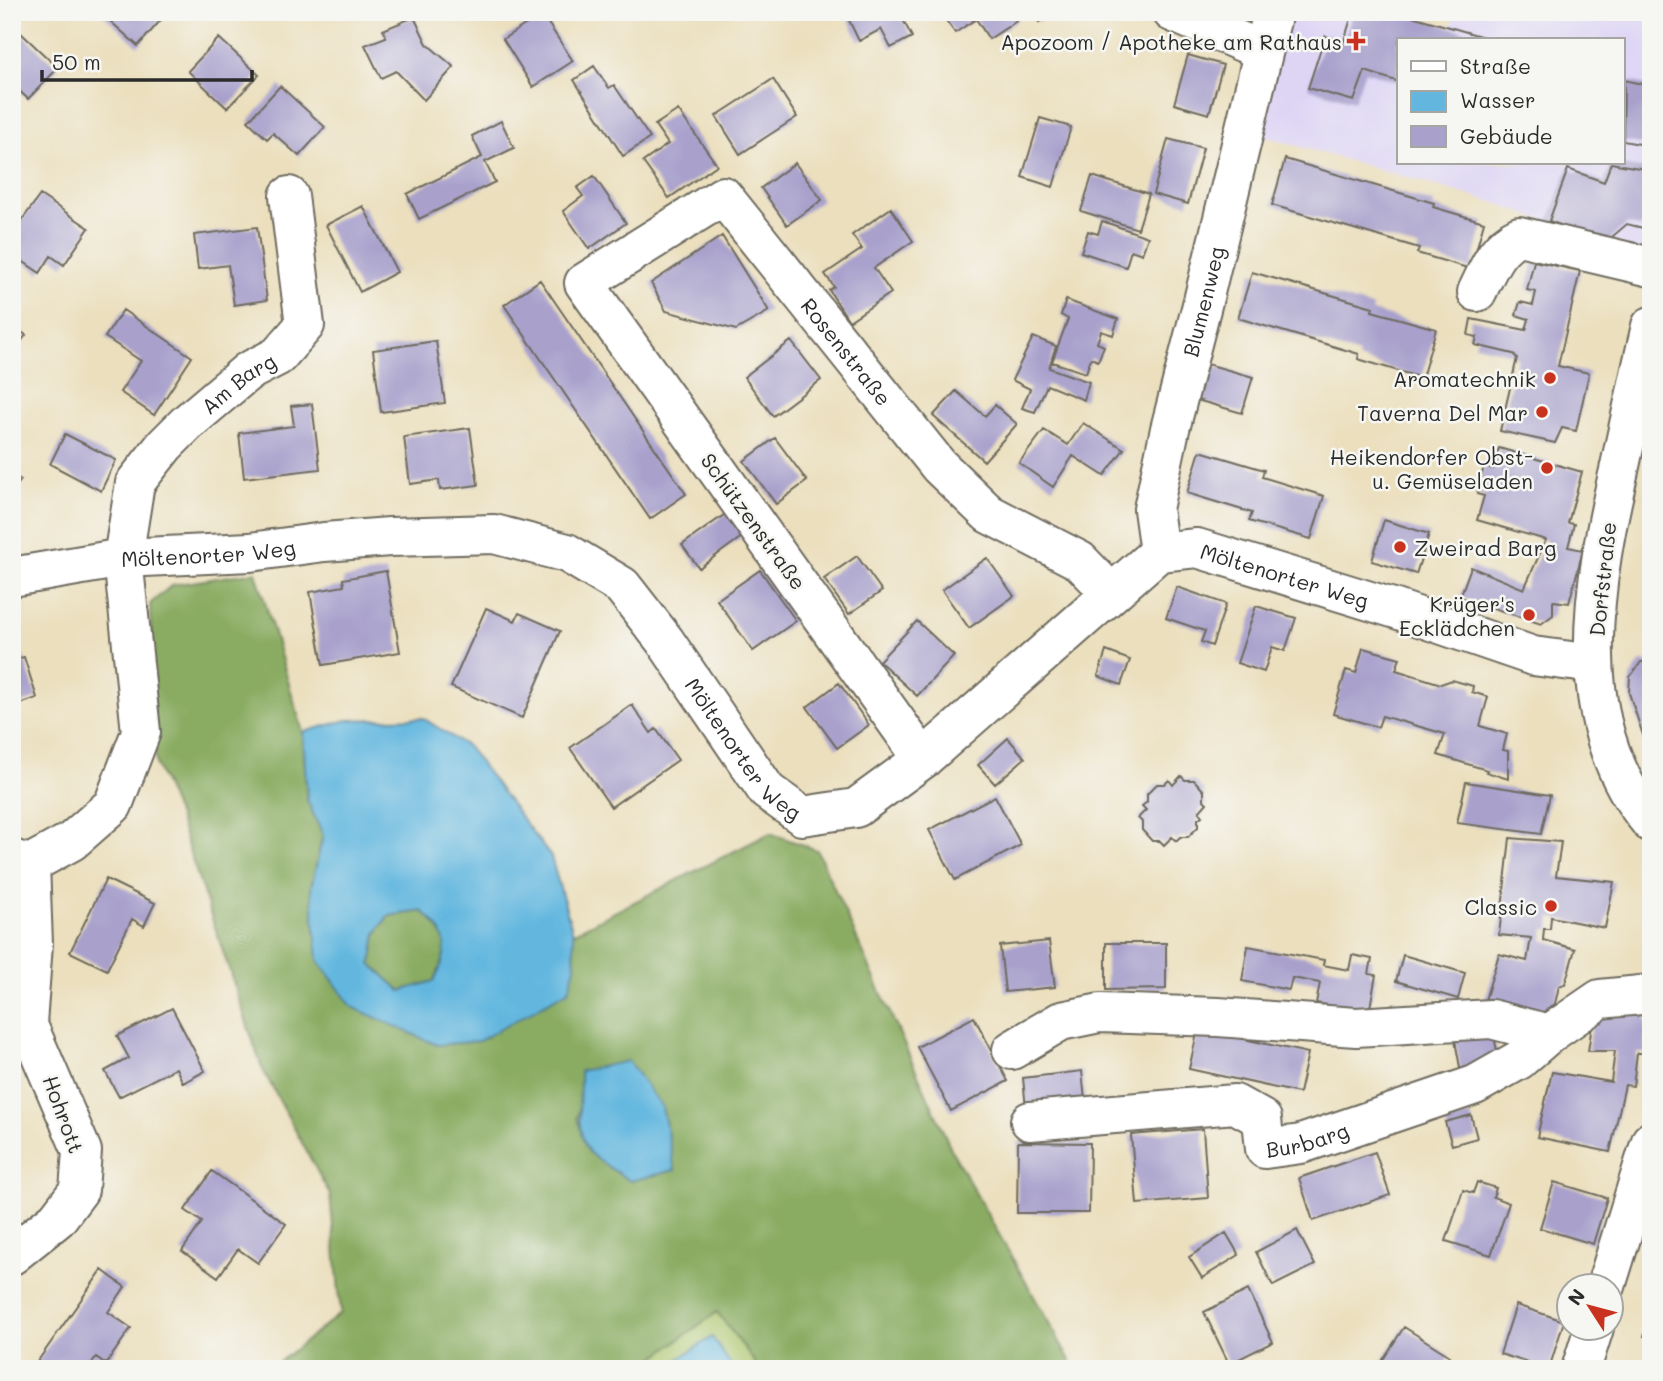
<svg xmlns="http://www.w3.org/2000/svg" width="1663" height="1381" font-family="Mali,sans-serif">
	<rect width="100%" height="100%" fill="#f6f6f2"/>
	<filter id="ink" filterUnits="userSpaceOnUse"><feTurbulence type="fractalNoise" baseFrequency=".0143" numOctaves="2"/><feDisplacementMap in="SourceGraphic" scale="14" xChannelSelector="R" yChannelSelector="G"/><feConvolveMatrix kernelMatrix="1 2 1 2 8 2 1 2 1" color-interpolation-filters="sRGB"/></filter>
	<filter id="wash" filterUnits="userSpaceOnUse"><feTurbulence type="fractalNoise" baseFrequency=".00686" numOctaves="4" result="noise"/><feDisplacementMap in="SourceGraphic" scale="28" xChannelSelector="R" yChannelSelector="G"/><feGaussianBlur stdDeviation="1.57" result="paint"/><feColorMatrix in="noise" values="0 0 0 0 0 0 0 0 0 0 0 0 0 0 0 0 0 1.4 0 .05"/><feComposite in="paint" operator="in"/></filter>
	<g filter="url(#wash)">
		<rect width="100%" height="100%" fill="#ebdfbd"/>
		<path fill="#ded5f5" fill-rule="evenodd" d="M1288 12H1398L1451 27 1456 12H1651V226L1644 258 1493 202 1256 134ZM1399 40H1623V163H1399Z"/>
		<path fill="#adc86f" stroke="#6c7a4d" stroke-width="2" d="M717 1312 760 1369H638Z"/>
		<path fill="#8aac62" stroke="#5a6c46" stroke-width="2" fill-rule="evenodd" d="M256 572 303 732 307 800 323 835 311 888 352 1007 575 967 573 933 770 833 817 850 953 1153 1075 1369H760L717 1312 638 1369H270L341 1313 330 1195 262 1068 177 814 156 764 150 604 172 585ZM581 1103 675 1170 630 1181 589 1152 577 1118Z
			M422 911C451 934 450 950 434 981L401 991 371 964 376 934 388 916Z"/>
		<path fill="#63b7df" stroke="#477185" stroke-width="2" fill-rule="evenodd" d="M423 718 468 747 551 857 573 933 575 967 569 990 479 1041 437 1045 352 1007 318 960 311 888 323 835 307 800 303 732 347 720ZM422 911C450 934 450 951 434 981L401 991 371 964 376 934 388 916Z
			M628 1061 662 1107 675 1170 630 1181C620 1174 597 1161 589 1152 574 1131 581 1095 580 1071Z
			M712 1337 734 1369H664Z"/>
		<g id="blocks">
			<path fill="#a9a1cc" d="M100 12H168L138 46Z
				M845 12H899L912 37 891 48 881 29 859 41Z
				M940 12H1012L1018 20 989 39 976 19 955 33Z
				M1033 12H1054L1039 22Z
				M1225 12H1246L1245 19Z
				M1353 12H1398L1494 40H1399V82L1365 71 1354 101 1308 88 1325 36 1344 41Z
				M542 14 573 61 533 87 503 39Z
				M414 17 427 44 454 67 424 100 396 71 381 78 365 45 386 37 383 30Z
				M21 33 58 68 28 99 12 84V43Z
				M219 38 259 75 227 108 188 71Z
				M1188 55 1223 65 1209 114 1174 104Z
				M594 66 609 88 614 85 650 138 623 156 574 80Z
				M773 79 797 117 740 154 716 116Z
				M1624 80 1651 86V146L1623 141Z
				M280 86 325 127 299 156 273 133 267 139 248 121Z
				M678 110 717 165 669 198 643 162 668 144 655 125Z
				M1040 118 1071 127 1053 187 1022 177Z
				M501 121 514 148 485 162 495 182 419 219 407 194 482 157 472 136Z
				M1168 139 1203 148 1188 204 1153 194Z
				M1285 159 1434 203 1433 207 1484 222 1471 269 1417 253 1419 248 1272 205Z
				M795 163 822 200 787 225 761 188Z
				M1611 163 1651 170V199L1643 228 1627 224 1613 236 1610 243 1549 221 1568 169 1604 182Z
				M594 176 626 223 589 249 563 211 583 196 577 188Z
				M1092 176 1149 194 1138 229 1081 211Z
				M40 195 89 228 64 265 51 256 40 273 12 254V234Z
				M363 206 397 272 360 292 326 225Z
				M891 208 913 241 874 268 891 293 849 321 829 290 834 287 825 274 862 249 852 235Z
				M1102 221 1148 237 1142 254 1131 250 1126 267 1081 252 1088 231 1098 234Z
				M257 227 267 300 234 305 228 265 198 269 194 235Z
				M722 236 769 311 736 330 666 311 651 283Z
				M1534 261 1580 271 1558 366 1589 373 1576 431 1562 428 1555 443 1500 431 1517 358 1513 354 1475 345 1477 337 1468 335 1471 319 1526 330 1529 319 1516 315 1520 302 1533 305 1536 292 1527 290Z
				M1252 272 1373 307 1372 311 1436 329 1422 378 1358 359 1359 354 1238 318Z
				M540 280 686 494 650 519 504 305Z
				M1066 300 1118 319 1113 335 1101 331 1097 343 1104 346 1098 361 1091 358 1086 373 1052 362 1068 319 1061 315Z
				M123 310 192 357 154 415 120 392 141 361 105 337Z
				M12 326 26 335 14 351 12 349Z
				M1033 337 1056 346 1049 368 1089 382 1084 400 1047 385 1035 412 1022 408 1030 389 1012 380Z
				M436 341 445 403 381 412 373 350Z
				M791 341 821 380 773 416 744 377Z
				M1207 364 1253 377 1242 413 1197 400Z
				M956 391 985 416 995 405 1017 424 984 461 933 416Z
				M312 404 320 469 244 478 239 433 294 426 291 406Z
				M1083 423 1124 449 1104 476 1073 456 1053 487 1019 463 1044 430 1068 445Z
				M470 428 478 485 440 490 439 480 410 484 404 437Z
				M65 434 116 460 101 491 50 464Z
				M775 438 807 481 776 504 744 461Z
				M1499 448 1582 472 1568 523 1574 524 1568 547 1583 550 1569 603 1553 601V615L1541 624 1460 597 1471 567 1524 589 1546 540 1477 520 1484 496 1477 494 1484 466 1493 469Z
				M1200 451 1264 470 1262 477 1324 496 1311 539 1249 521 1252 513 1187 493Z
				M12 474 21 480 12 492Z
				M731 510 747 533 699 568 682 545Z
				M1384 520 1429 534 1416 574 1372 561Z
				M857 556 882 591 849 614 824 579Z
				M987 558 1014 596 969 628 942 590Z
				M760 570 796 621 753 651 717 600Z
				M386 571 400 652 323 665 310 592 344 586 343 579Z
				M1177 587 1226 604 1212 646 1201 642 1205 631 1166 618Z
				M1256 606 1296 618 1285 651 1272 647 1264 672 1237 663Z
				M486 608 515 621 519 613 560 631 522 718 451 687Z
				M917 621 954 656 917 696 879 661Z
				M1363 648 1400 658 1396 670 1441 684 1452 680 1473 686 1472 692 1488 697 1480 726 1507 734 1503 750 1508 751V779L1486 772 1487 770 1438 755 1445 734 1382 716 1378 727 1333 714 1346 670 1356 673Z
				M1106 651 1130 660 1121 685 1098 676Z
				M24 657 37 698 12 707V660Z
				M1641 662H1651L1650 756 1629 693 1630 677Z
				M839 683 869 725 837 748 807 707Z
				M632 705 651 733 656 729 678 760 611 807 570 748Z
				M1008 738 1025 758 995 784 978 765Z
				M1181 776 1185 780H1194L1204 791V800L1207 803 1199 812 1202 816 1198 819V827L1188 837H1180L1176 841 1172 837 1164 845 1160 841H1152L1142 830V822L1138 818 1146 810 1142 806 1147 802V794L1157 784H1165L1169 780 1173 785Z
				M1466 782 1550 795 1541 834 1457 823Z
				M995 796 1021 845 955 880 929 830Z
				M1510 838 1561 842 1556 876 1614 882 1605 928 1551 917 1550 929H1544L1543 940 1575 949 1565 984 1559 986 1555 1004 1539 1015 1485 1000 1499 954 1527 961 1531 938 1499 935Z
				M106 879 155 903 144 926 132 919 107 970 70 952Z
				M1049 941 1055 987 1005 992 1000 946Z
				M1106 943H1166V989L1106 990Z
				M1248 946 1324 960 1323 965 1349 970 1352 955 1372 959 1369 974 1376 975 1369 1013 1316 1003 1320 983 1292 978 1289 990 1242 981Z
				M1403 955 1465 973 1458 999 1396 981Z
				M172 1008 205 1071 183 1083 176 1068 119 1097 105 1071 129 1058 117 1036Z
				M1594 1013 1646 1015V1053H1637L1633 1086 1625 1085 1610 1152 1537 1137 1552 1072 1611 1082 1615 1051H1588Z
				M974 1017 1008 1081 951 1111 917 1047Z
				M1492 1027 1500 1065 1461 1073 1454 1035Z
				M1198 1029 1308 1053 1299 1093 1189 1069Z
				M1082 1071 1085 1101 1026 1108 1023 1078Z
				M1471 1115 1477 1138 1452 1145 1445 1122Z
				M1203 1129 1208 1198 1137 1204 1131 1135Z
				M1018 1142 1090 1143 1089 1213H1017Z
				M1375 1152 1390 1195 1313 1221 1299 1178Z
				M212 1171 286 1224 258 1263 238 1249 218 1277 182 1251 202 1222 185 1210Z
				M1477 1182 1496 1188 1493 1197 1509 1203 1491 1255 1446 1241 1463 1190 1473 1193Z
				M1554 1182 1607 1198 1593 1244 1540 1228Z
				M1297 1230 1315 1265 1273 1286 1256 1252Z
				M1226 1233 1239 1255 1202 1278 1189 1257Z
				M102 1270 125 1287 108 1312 131 1328 106 1364 96 1357 88 1369H40L35 1365Z
				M1248 1290 1273 1342 1229 1364 1204 1312Z
				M1516 1305 1564 1321 1549 1369 1500 1354Z
				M1651 1319V1338L1644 1336Z
				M1404 1327 1450 1356 1442 1369H1377Z"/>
		</g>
	</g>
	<g filter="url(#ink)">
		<use href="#blocks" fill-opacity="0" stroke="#6e6a5e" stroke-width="2"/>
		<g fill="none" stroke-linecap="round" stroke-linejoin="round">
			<defs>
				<g id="minor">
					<path d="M1172 12 1263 51"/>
					<path d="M1477 292C1488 270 1495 247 1519 236L1651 267"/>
					<path d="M1651 326C1640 373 1630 420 1620 466 1593 582 1567 723 1651 823"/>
					<path id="s1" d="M1159 552 1153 509 1170 429 1203 301 1273 12"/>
					<path id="s2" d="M12 577 123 558 250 552 324 542 390 537 494 534 567 553 622 586 665 641 767 791 802 816 856 808 923 759 1159 552 1197 548 1396 609 1533 656 1594 664"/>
					<path id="s3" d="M923 759 584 283 723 196 939 466 989 514 1080 561 1111 593"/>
					<path id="s4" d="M12 859 30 864 72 841 113 805 141 732 123 558 135 483 165 445 188 422 247 372 278 356 305 325 289 196"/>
					<path d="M1012 1050 1061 1021 1100 1013 1218 1017 1356 1027 1491 1019 1549 1034"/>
					<path id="s5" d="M1030 1121 1235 1104 1262 1119 1265 1149 1301 1144 1475 1085 1519 1060 1549 1034 1600 999 1651 994"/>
					<path d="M12 1255 57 1219 79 1190 82 1151 27 1023 33 944 30 864"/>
					<path d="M1606 1286 1651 1141"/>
					<path d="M1581 1369 1594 1328"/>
				</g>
			</defs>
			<use href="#minor" stroke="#6e6a5e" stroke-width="42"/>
			<use href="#minor" stroke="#fff" stroke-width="38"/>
		</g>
	</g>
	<g fill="#c8321e" stroke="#f6f6f2" stroke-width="2.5">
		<path d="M1352.5 30.5h7v7h7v7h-7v7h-7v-7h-7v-7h7z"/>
		<circle cx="1550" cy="378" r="7"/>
		<circle cx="1542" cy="412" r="7"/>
		<circle cx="1547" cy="468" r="7"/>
		<circle cx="1400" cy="547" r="7"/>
		<circle cx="1529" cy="615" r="7"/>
		<circle cx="1551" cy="906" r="7"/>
	</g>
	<g text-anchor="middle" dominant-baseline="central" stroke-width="5" stroke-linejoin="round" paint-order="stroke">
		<g font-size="21" fill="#2b2b2b" stroke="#f6f6f2" text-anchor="end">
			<text x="1342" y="41">Apozoom / Apotheke am Rathaus</text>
			<text x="1536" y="378">Aromatechnik</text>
			<text x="1528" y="412">Taverna Del Mar</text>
			<text x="1533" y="456">Heikendorfer Obst-<tspan x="1533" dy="24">u. Gemüseladen</tspan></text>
			<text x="1414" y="547" text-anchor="start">Zweirad Barg</text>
			<text x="1515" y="603">Krüger's<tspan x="1515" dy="24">Ecklädchen</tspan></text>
			<text x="1537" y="906">Classic</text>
		</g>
		<g font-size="21" fill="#2b2b2b" stroke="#f6f6f2">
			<text stroke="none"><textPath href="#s1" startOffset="257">Blumenweg</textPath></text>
			<text stroke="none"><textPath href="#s3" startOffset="947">Rosenstraße</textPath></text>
			<text stroke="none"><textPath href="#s4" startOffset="595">Am Barg</textPath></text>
			<text transform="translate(754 521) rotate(54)">Schützenstraße</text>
			<text stroke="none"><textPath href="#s2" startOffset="198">Möltenorter Weg</textPath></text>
			<text stroke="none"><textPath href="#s2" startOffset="1500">Möltenorter Weg</textPath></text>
			<text transform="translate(1602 579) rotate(-84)">Dorfstraße</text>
			<text stroke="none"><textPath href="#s2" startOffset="828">Möltenorter Weg</textPath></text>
			<text transform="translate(64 1114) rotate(70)">Hohrott</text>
			<text stroke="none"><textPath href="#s5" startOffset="310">Burbarg</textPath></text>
		</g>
	</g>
	<rect width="1663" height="1381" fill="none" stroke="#f6f6f2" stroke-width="42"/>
	<rect x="1397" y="38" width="228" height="126" fill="#f6f6f2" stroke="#a5a5a2" stroke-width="2"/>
	<rect x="1411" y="61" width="35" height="10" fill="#ffffff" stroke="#a5a5a2" stroke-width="2"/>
	<text x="1460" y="74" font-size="21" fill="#2b2b2b">Straße</text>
	<rect x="1411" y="91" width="35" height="21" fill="#63b7df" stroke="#a5a5a2" stroke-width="2"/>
	<text x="1460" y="108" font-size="21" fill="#2b2b2b">Wasser</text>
	<rect x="1411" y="126" width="35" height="21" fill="#a9a1cc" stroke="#a5a5a2" stroke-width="2"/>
	<text x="1460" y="144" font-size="21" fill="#2b2b2b">Gebäude</text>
	<g transform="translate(1590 1307) rotate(306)"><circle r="33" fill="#f6f6f2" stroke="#a5a5a2" stroke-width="2"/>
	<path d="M0-5L12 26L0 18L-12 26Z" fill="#c8321e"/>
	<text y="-10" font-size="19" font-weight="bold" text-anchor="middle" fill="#2b2b2b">N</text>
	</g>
	<path d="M42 70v10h210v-10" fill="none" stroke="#2b2b2b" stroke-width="3.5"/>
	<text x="52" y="70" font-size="21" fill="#2b2b2b" stroke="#f6f6f2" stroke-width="5" paint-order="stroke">50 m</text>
</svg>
